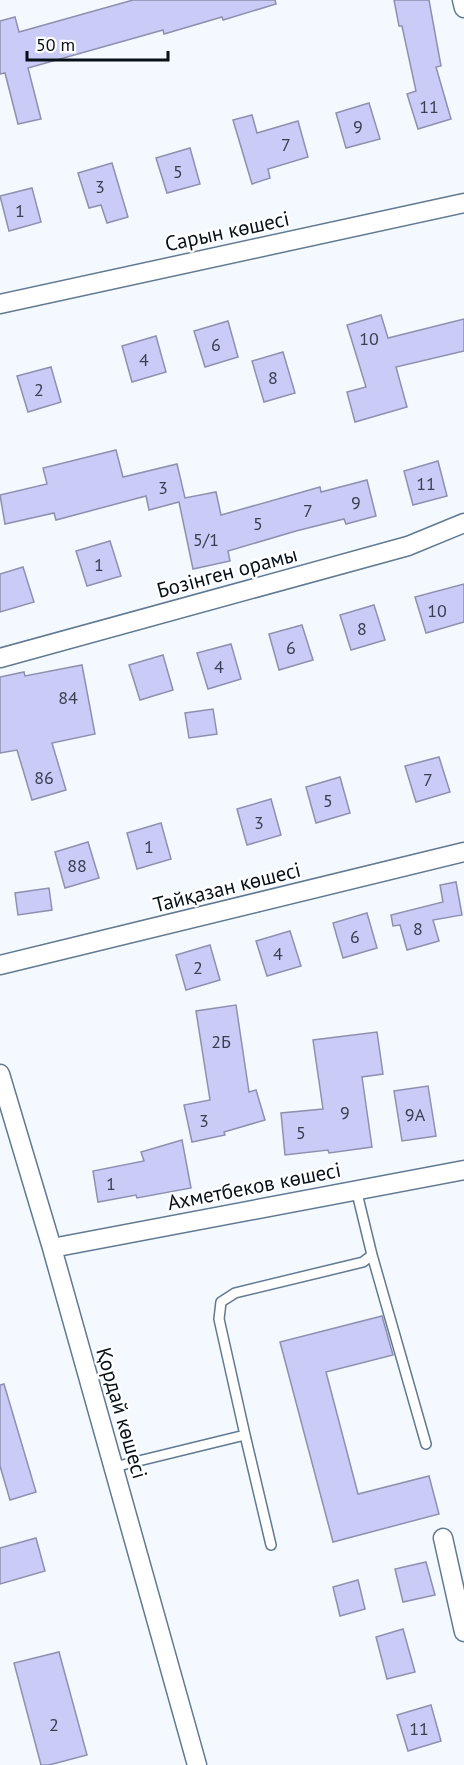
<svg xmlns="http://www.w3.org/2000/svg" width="464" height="1765" font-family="'PT Sans',sans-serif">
	<rect width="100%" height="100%" fill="#f4f9ff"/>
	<path fill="#caccf7" stroke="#8f90b0" stroke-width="1.5" d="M133 0H275L276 4 223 20 222 17 164 34 163 30 28 68 41 119 18 124 5 73 0 74V21L15 17 19 32Z
		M394 0H429L441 66 436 67 451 119 418 129 407 94 416 91 402 26H399Z
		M369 103 380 139 346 148 336 113Z
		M252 115 257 133 298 121 308 157 268 169 270 178 252 184 233 120Z
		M190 148 200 184 167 193 156 158Z
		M112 163 128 217 107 223 101 205 89 208 78 173Z
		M32 188 41 222 9 231 0 196Z
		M381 315 388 338 464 319V351L396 367 407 407 355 422 347 392 366 387 347 325Z
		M228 321 238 357 205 367 194 331Z
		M156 336 166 372 132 382 122 346Z
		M283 352 295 393 264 402 252 361Z
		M51 367 61 402 28 412 17 376Z
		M116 450 123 477 177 464 185 498 216 492 221 515 320 487 321 492 367 480 376 516 346 524 344 519 296 531 228 551 230 561 193 569 179 502 149 510 146 496 56 520 54 513 5 524 0 495 47 484 43 468Z
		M438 461 447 496 413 505 404 471Z
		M110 541 121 576 87 586 76 551Z
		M23 567 34 602 0 612V574Z
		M464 584V622L426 633 415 597Z
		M374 605 385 640 351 650 340 615Z
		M302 625 313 660 279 670 269 634Z
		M231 644 241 679 208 689 197 653Z
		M163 655 173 690 140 700 129 665Z
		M82 665 95 734 52 743 66 790 32 800 17 750 0 753V677L24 672 25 676Z
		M213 709 217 734 189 738 185 713Z
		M439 757 450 792 416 802 405 766Z
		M340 777 350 813 316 823 306 787Z
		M271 799 281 835 247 845 237 809Z
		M161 823 171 859 137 869 127 833Z
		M88 842 99 878 65 888 55 852Z
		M456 882 462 915 433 920 439 941 407 950 400 925 393 926 391 915 443 902 440 885Z
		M49 888 52 910 18 915 15 893Z
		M367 913 377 948 343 958 333 923Z
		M290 931 301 966 267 976 256 941Z
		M210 945 220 980 186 990 176 955Z
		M236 1005 249 1092 256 1090 265 1120 224 1132 225 1135 192 1142 184 1105 210 1100 196 1011Z
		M377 1032 383 1074 362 1077 372 1147 329 1153 328 1150 285 1155 281 1113 323 1109 313 1040Z
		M428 1086 436 1136 402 1141 394 1091Z
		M182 1140 191 1188 137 1198 136 1195 98 1202 93 1171 144 1161 141 1152Z
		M382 1316 393 1355 326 1372 358 1494 429 1476 439 1514 333 1542 280 1342Z
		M4 1384 36 1492 10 1500 0 1466V1385Z
		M36 1538 45 1571 0 1584V1548Z
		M426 1562 435 1595 403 1602 395 1569Z
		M358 1580 365 1609 340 1616 333 1587Z
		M403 1629 415 1672 387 1679 376 1637Z
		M59 1652 87 1755 49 1765H41L14 1663Z
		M431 1705 441 1741 408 1751 397 1715Z"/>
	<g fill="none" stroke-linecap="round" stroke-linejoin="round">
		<defs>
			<path id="lane" d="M372 1255 426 1444
				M245 1435 219 1319 221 1302 235 1293 363 1262 372 1255 356 1189
				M114 1467 245 1435 271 1545"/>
			<path id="street" d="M462 0 464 8
				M0 304 464 203
				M0 658 408 546 464 523
				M0 965 464 852
				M0 1074 52 1248 197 1765
				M52 1248 464 1170
				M443 1538 464 1632"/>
		</defs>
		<use href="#lane" stroke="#627992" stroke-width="12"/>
		<use href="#street" stroke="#627992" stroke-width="21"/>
		<use href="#lane" stroke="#fff" stroke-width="9"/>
		<use href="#street" stroke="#fff" stroke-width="18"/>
	</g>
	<g text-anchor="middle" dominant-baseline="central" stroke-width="4.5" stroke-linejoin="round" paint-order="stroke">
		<g font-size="18" fill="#383f50">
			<text x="429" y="106">11</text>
			<text x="358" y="126">9</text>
			<text x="286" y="144">7</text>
			<text x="178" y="171">5</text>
			<text x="100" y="186">3</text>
			<text x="20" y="210">1</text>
			<text x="369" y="338">10</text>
			<text x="216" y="344">6</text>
			<text x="144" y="359">4</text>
			<text x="273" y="377">8</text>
			<text x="39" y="389">2</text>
			<text x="426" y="483">11</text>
			<text x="163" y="487">3</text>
			<text x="356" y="502">9</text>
			<text x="308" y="510">7</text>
			<text x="258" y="523">5</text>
			<text x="206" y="539">5/1</text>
			<text x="99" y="564">1</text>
			<text x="437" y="610">10</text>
			<text x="362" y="628">8</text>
			<text x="291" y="647">6</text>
			<text x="219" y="666">4</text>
			<text x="68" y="697">84</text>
			<text x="44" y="777">86</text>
			<text x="428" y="779">7</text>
			<text x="328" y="800">5</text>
			<text x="259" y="822">3</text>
			<text x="149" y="846">1</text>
			<text x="77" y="865">88</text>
			<text x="418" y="928">8</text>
			<text x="355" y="936">6</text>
			<text x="278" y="953">4</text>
			<text x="198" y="967">2</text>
			<text x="221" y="1041">2Б</text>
			<text x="345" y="1112">9</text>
			<text x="415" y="1114">9А</text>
			<text x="204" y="1120">3</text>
			<text x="301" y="1132">5</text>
			<text x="111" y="1183">1</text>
			<text x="54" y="1724">2</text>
			<text x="419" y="1728">11</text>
		</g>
		<g font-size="21" fill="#071019" stroke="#fff">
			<text transform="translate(227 231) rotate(-12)">Сарын көшесі</text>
			<text transform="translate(227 572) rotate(-15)">Бозінген орамы</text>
			<text transform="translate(227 887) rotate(-14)">Тайқазан көшесі</text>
			<text transform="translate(254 1186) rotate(-11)">Ахметбеков көшесі</text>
			<text transform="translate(122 1413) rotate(74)">Қордай көшесі</text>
		</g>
	</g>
	<path d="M27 51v9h141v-9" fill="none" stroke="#071019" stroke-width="3"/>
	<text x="36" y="51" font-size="18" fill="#071019" stroke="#ffffff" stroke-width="4.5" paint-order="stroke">50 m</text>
</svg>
